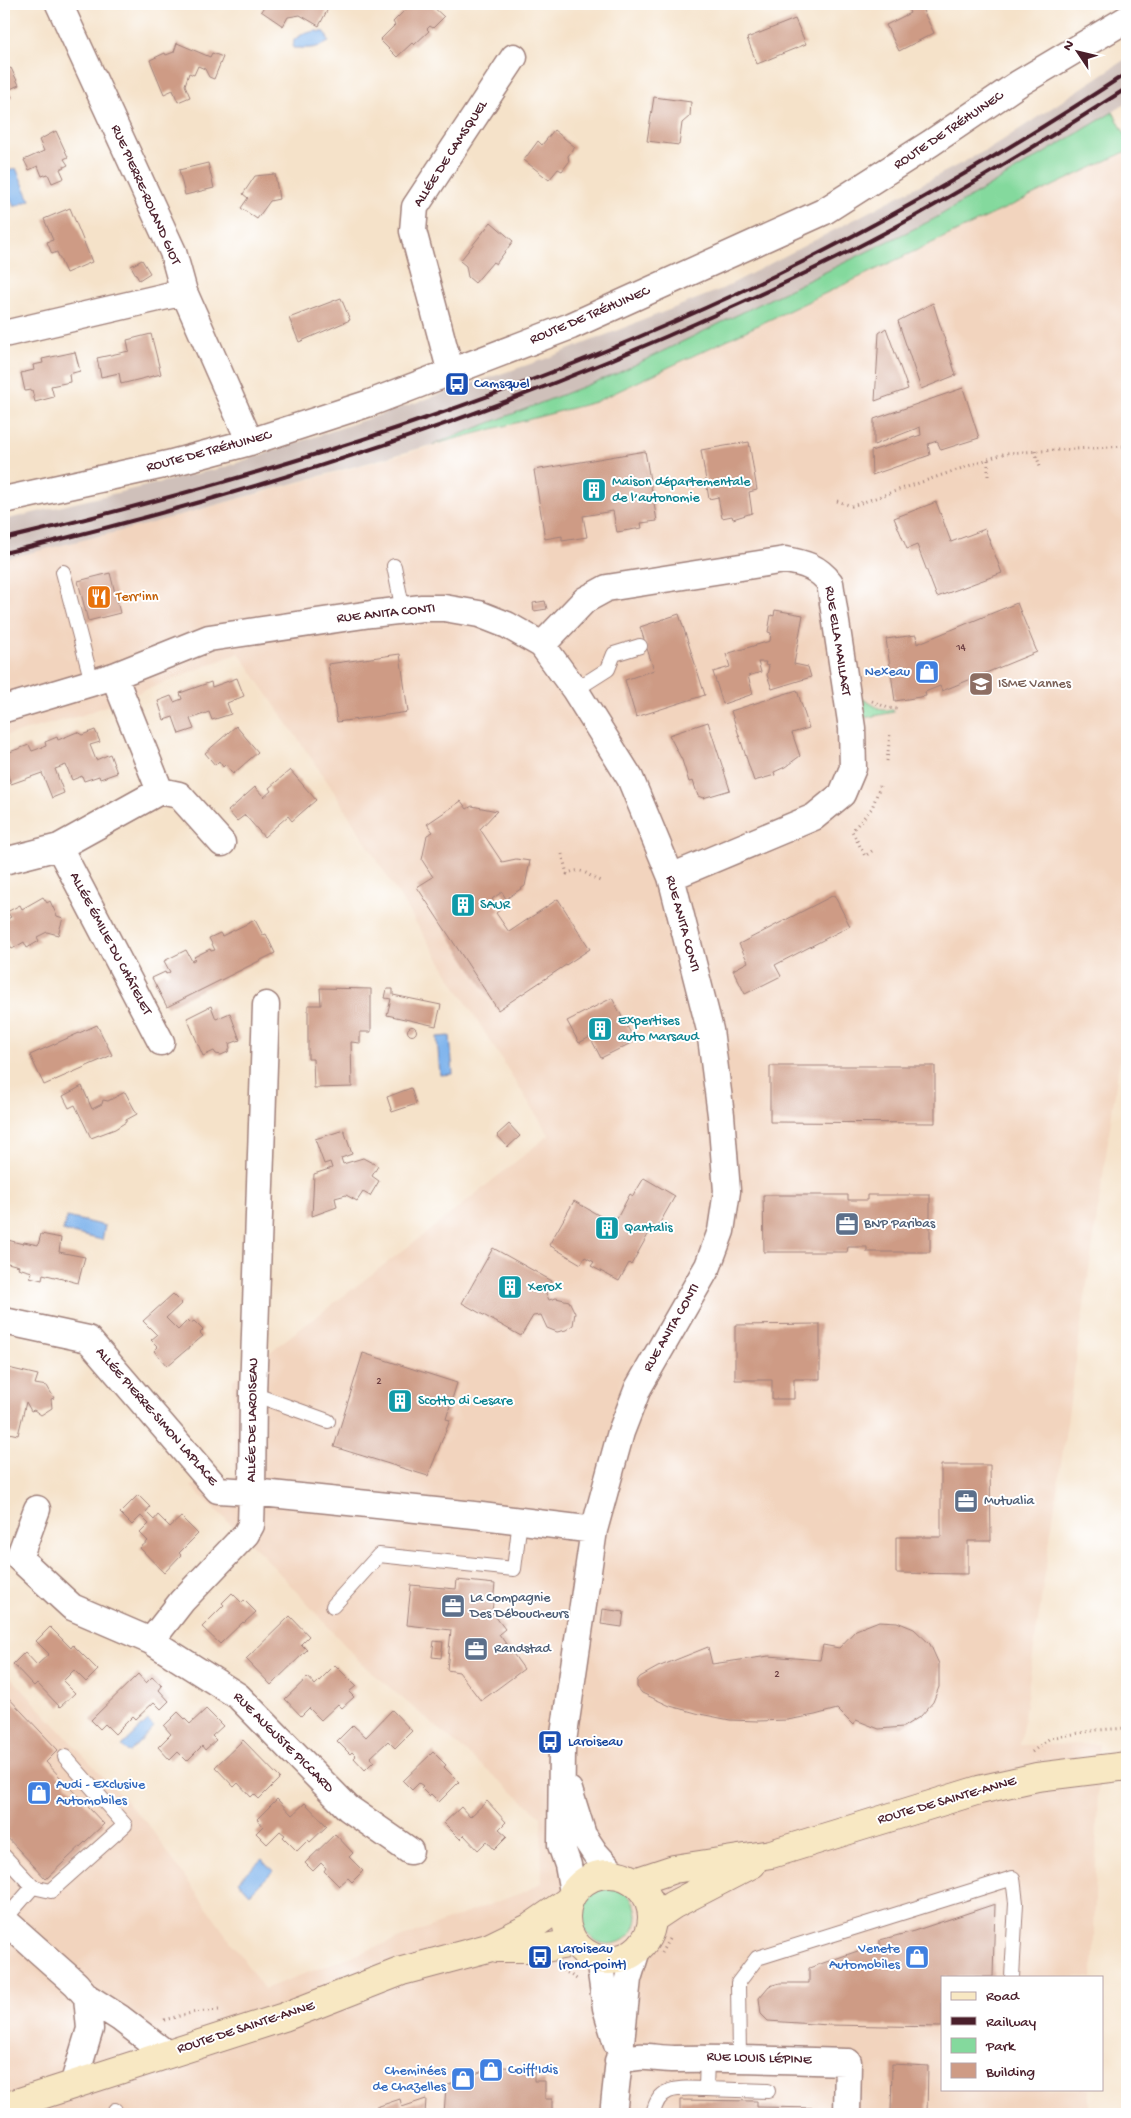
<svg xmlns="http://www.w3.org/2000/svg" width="1131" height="2118" font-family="'Gochi Hand',sans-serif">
	<rect width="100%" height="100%" fill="#fff"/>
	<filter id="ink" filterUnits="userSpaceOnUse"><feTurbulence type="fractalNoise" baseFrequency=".02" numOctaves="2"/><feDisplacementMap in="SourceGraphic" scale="10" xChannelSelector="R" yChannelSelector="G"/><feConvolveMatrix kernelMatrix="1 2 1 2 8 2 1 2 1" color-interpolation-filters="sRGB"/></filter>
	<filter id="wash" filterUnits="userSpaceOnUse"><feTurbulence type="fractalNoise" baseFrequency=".0096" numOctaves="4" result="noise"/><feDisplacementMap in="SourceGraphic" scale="20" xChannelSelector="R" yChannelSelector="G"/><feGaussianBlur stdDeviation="1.12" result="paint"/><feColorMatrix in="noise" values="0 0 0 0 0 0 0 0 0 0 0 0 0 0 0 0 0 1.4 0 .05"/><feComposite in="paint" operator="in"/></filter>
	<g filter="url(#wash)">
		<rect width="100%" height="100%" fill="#f5e2c9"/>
		<path fill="#f2d4be" d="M1127 151V1010L1020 1745 1099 1744 1093 1977H942V2089H1089V2114H4V1670L149 1826 264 1989 526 1891 542 1882 541 1816 362 1664 263 1555 191 1486 235 1476 233 1380 447 1217 549 1135 331 787 239 653 83 715 4 736V559L137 527 595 402Z"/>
		<path fill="#cfc0ba" d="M1127 58V102L1113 112 934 219 616 374 432 445 137 527 4 559V520L225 467 545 359 722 289 994 146Z"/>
		<path fill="#84d99d" stroke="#677c64" d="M1113 112 1127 138V151L595 402 432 445 616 374 934 219Z
			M861 698 882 710H893L894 712 864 718Z
			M581 1916a28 28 0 1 1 56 0a28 28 0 1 1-56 0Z"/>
		<path fill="#7eb3ec" stroke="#64698c" d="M315 31 325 32 329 42C314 50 308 48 293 48L294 40 303 34Z
			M16 168 30 200 14 207 4 184V173Z
			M450 1036 453 1074 440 1075 437 1037Z
			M67 1217 105 1226 102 1240 63 1231Z
			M148 1721 154 1727 129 1753 122 1746Z
			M262 1859 273 1871 250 1894 238 1881Z"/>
		<g id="blocks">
			<path fill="#ce9b85" d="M266 4H328L330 5 319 26 300 15 288 17 283 26 261 11Z
				M404 4H430L444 17 433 28 430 26 427 29 429 31 414 45 412 43 397 57 380 40 395 25 393 22 407 8Z
				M906 4H936L923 11 934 33 899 51 886 25 910 13Z
				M795 19 806 44 757 64 747 38Z
				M177 43 210 57 212 53 223 57 214 79 209 77 205 69 198 66 194 75 189 73 185 85 190 97 178 102 173 90 164 94 150 60 165 53 166 55 174 52Z
				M11 68 19 85 8 90 12 97 4 101V71Z
				M654 97 691 102 690 116 682 123 679 145 647 141Z
				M554 130 575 147 568 156 569 162 562 171 558 169 549 180 524 160 538 141 542 145Z
				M56 131 68 157 64 159 68 165 60 169 64 178 52 183 48 174 42 176 38 166 29 170 24 160 44 151 39 140Z
				M208 163 214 188 185 195 179 170Z
				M275 174 279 199 270 201 257 219 241 208 248 198 243 194 255 176Z
				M70 208 92 262 66 273 57 252 52 254 47 242 53 240 44 219Z
				M491 222 513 241 496 264 493 262 475 283 468 277 466 266 460 261Z
				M142 260 150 273 139 280 131 266Z
				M341 298 350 320 299 342 289 318Z
				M933 303 956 375 921 389 898 321Z
				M886 328 908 389 875 401 879 333Z
				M151 334 161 374 121 384 119 373 101 377 97 358 129 351 127 340Z
				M75 352 80 371 69 374 70 382 51 386 54 397 35 402 32 390 25 391 21 373 34 370 33 365 43 363 42 359Z
				M963 388 979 438 941 450 937 441 928 444 930 455 872 475 871 451 921 435 920 427 874 445V419Z
				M749 442 757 490 749 492 752 513 733 519 732 516 722 518 718 497 709 499 701 450Z
				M645 451 657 521 641 523 642 528 617 532 613 511 583 516 587 537 562 541V536L545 539 534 470Z
				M936 502 951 542 985 529 1002 573 937 597 917 545 907 549 894 518Z
				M110 573 120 613 88 621 78 581Z
				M545 601 547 609 534 611 533 603Z
				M1017 603 1037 652 942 691 940 686 925 692 926 696 895 701 886 639 916 635 917 644Z
				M775 610 803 615 794 664 808 667 811 677 772 689 767 675 769 666 765 665 766 662H758L761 672 748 676 753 694 723 704 713 672 730 667 726 654 770 641 771 633 768 632 771 615 774 616Z
				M679 614 705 695 636 717 625 680 654 670 640 627Z
				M400 654 408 712 337 722 328 664Z
				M237 678 244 696 227 703 231 714 212 720 209 712 190 719 194 729 179 734 173 717 164 720 158 701 171 696 174 702 182 699 180 693 211 682 212 687Z
				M797 690 809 728 792 733 800 756 785 767 774 772 775 775 754 781 731 711Z
				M708 722 730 790 703 798 698 796 693 781 689 782 682 760 669 735Z
				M236 726 258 752 233 774 226 764 223 767 219 761 215 765 205 753Z
				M95 730 100 742 90 745 96 760 110 754 117 773 100 779 99 776 84 781 82 776 72 780 66 765 55 769 64 793 52 798 42 773 11 784 4 764V754L29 745 32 751 46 746 45 742 57 737 58 740 77 732 82 735Z
				M290 770 316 800 292 821 288 816 264 837 245 815 237 821 228 811 255 787 264 797 271 791 269 788Z
				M461 801 467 809 472 806 497 811 480 829 502 862 516 859 530 861 525 886 506 899 502 892 492 899 500 910 496 913 509 932 558 899 590 949 498 1010 417 887 433 877 422 860 427 835 433 832 427 824Z
				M834 895 850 926 775 965 781 976 745 994 733 970 748 962 739 944Z
				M43 897 47 903 50 901 57 916 63 918 58 935 47 932 37 937 39 941 27 948 24 942 12 949 4 934V921L11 917 7 912 20 905 22 909Z
				M255 920 263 935 266 934 275 953 167 1007 152 978 165 972 166 974 170 972 164 961 186 950 192 961 196 959 194 957 210 949 211 951 215 950 209 938 220 933 222 936Z
				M320 988 371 989V1032H360V1043L351 1042 352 1087 314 1088 313 1059H308V1005H321Z
				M387 989H393V995L441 1005 436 1026 387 1015 391 999 385 998Z
				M612 998 635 1041 601 1058 590 1037 579 1043 567 1021Z
				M211 1006 216 1019 230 1013 240 1040 229 1044 230 1048 228 1052 221 1055 216 1054 214 1051 203 1056 187 1018Z
				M97 1025 112 1055 44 1085 30 1055Z
				M407.5 1031a4.5 4.5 0 1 1 9 0a4.5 4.5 0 1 1-9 0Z
				M770 1066H935V1123L770 1122Z
				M82 1086 92 1109 102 1104 103 1100 108 1101 125 1092 137 1114 126 1120V1122L115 1129 91 1138 75 1105 69 1108 63 1096Z
				M411 1088 416 1104 392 1112 387 1097Z
				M509 1124 520 1136 508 1147 497 1135Z
				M344 1130 352 1154 341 1158 343 1164 363 1158 378 1166 372 1176 379 1181 370 1196 363 1192 357 1201 346 1195 335 1198 337 1207 312 1216 314 1174 332 1168 330 1162 324 1164 315 1139Z
				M644 1178 675 1196 653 1235 649 1233 631 1265 629 1263 619 1281 591 1266 594 1262 585 1257 581 1264 549 1245 574 1201 614 1224 630 1194 633 1196Z
				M763 1195H848V1200H867V1195H930V1252H867V1247H848L847 1252H764Z
				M41 1234 61 1238 59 1252 85 1257 78 1283 43 1274 42 1280 30 1277 32 1272 18 1268 19 1266 4 1262V1239L23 1244 24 1242 38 1245Z
				M493 1248 552 1281 546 1293 549 1300 556 1298 569 1301 575 1313 573 1325 566 1330 557 1332 547 1328 541 1315 533 1316 521 1336 462 1303Z
				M173 1294 182 1303 166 1318 178 1330 188 1320 191 1323 194 1321 203 1330 200 1333 203 1336 167 1366 154 1351 158 1347 151 1340 157 1335 143 1321Z
				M820 1324V1379H794V1399H772V1380H735V1325Z
				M363 1353 457 1383 446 1419 450 1420 428 1476 334 1447Z
				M4 1367 38 1375 35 1384 47 1386 54 1398 51 1399 52 1408 41 1415 34 1410 31 1411 26 1402 18 1435 4 1432Z
				M941 1465H990L991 1541H968V1574L896 1573V1537H941Z
				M138 1495 150 1507 146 1512 154 1520 158 1515 170 1527 181 1517 198 1534 179 1553 181 1555 164 1573 140 1548 148 1541 140 1533 149 1524 141 1516 132 1525 120 1513Z
				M457 1580 495 1584 492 1612 505 1629 499 1634 524 1669 481 1701 459 1672 447 1670 451 1630 407 1625 411 1585 456 1589Z
				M232 1593 242 1603 244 1600 256 1612 244 1623 243 1622 220 1644 202 1627 224 1605 222 1603Z
				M603 1609 624 1612 622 1627 601 1624Z
				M290 1616 309 1636 301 1644 307 1650 271 1685 246 1659Z
				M879 1621 897 1622 914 1629 930 1644 939 1664V1687L933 1702 921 1716 903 1727 879 1729 856 1720 853 1725 837 1709 815 1715 787 1720 758 1721 730 1720 700 1714 670 1706 642 1693 637 1687V1681L640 1677 658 1667 708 1647 712 1664 769 1656 820 1660 823 1645 839 1648 856 1630Z
				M50 1627 71 1648 73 1645 98 1670 86 1682 74 1670 63 1681 75 1693 60 1707 37 1683 34 1686 13 1664 25 1652 37 1665 49 1654 36 1641Z
				M434 1641 443 1642 441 1658 432 1657Z
				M335 1665 356 1686 349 1692 354 1697 342 1708 338 1704 321 1720 309 1708 301 1716 285 1699 308 1677 315 1685Z
				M138 1674 146 1683 152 1677 162 1686 159 1690 169 1701 161 1709 154 1702 136 1719 133 1716 115 1734 105 1724 100 1729 91 1720Z
				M4 1693 58 1750 46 1762 104 1824 46 1879 4 1834Z
				M206 1709 223 1726 212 1736 216 1740 205 1750 202 1746 187 1761 178 1752 170 1760 158 1747 171 1734 164 1726 178 1712 190 1724Z
				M392 1710 412 1731 395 1748 388 1741 370 1758 374 1761 365 1770 354 1758 356 1756 352 1752 350 1754 337 1741 353 1725 366 1737Z
				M243 1740 280 1778 259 1799 254 1794 251 1797 238 1783 234 1787 215 1767Z
				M433 1752 446 1765 444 1767 459 1782 439 1802 431 1794 429 1796 421 1788 423 1786 419 1783 412 1790 403 1781Z
				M277 1799 292 1815 305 1803 327 1826 310 1842 308 1840 297 1851 283 1837 285 1835 280 1831 267 1844 256 1833 263 1826 257 1819Z
				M487 1801 506 1822 499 1829 507 1836 494 1849 487 1841 478 1850 464 1835 460 1839 444 1823 461 1807 470 1817Z
				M335 1834 353 1853 349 1857 363 1871 352 1882 348 1878 339 1886 324 1871 326 1868 321 1863 313 1871 305 1863Z
				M995 1904 993 1977H942V2027L829 2025 768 2021 761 2014 759 1998 769 1986 780 1983H809V1968L872 1946 880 1947V1940L914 1931Z
				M500 2064 501 2067 534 2068V2081H545V2099H552V2114L533 2113V2114H444L446 2086Z
				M892 2064 928 2066 927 2114H891Z
				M400 2099 402 2107 426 2099 425 2114H364L362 2112Z
				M680 2100 757 2101V2107L822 2108V2114H680Z"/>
		</g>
	</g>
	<g filter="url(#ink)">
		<use href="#blocks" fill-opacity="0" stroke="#a0807a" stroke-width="1"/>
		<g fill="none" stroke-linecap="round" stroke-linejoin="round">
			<defs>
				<path id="service" d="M394 566 403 611
					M63 572 92 682
					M575 690 608 669 614 654 640 646
					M253 1394 328 1421
					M333 1606 379 1555 514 1569 520 1520
					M4 1856 33 1887 4 1920
					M33 1887 51 1891 125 1825 65 1757
					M739 2058 738 1983 757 1958 1013 1878 1016 1903 1012 1977
					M706 2089 768 2091
					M115 2110 116 2114
					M653 2114C659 2083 682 2089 706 2089L707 2057"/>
				<path id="minor" d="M59 4 173 252 184 292 250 442
					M4 334 184 292
					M451 373 413 231 415 207 514 57
					M4 500 168 464 250 442 370 403 571 326 823 212 931 143 1018 84 1127 19
					M542 645 585 600 607 588 785 560C804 563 818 567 830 583L852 728 853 768 842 794 814 817 671 877
					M114 676 160 791
					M4 709 114 676 209 638 371 614 422 608H444L479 614 507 625 542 645 575 690 630 778 671 877 710 1030 721 1115 727 1191 721 1231 708 1266 638 1388 621 1432 594 1530 562 1748 561 1845 568 1865 573 1892
					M59 847 161 1042
					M4 861 59 847 160 791 179 795 222 843
					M266 1005 253 1394 252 1492 474 1515 594 1530
					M4 1321 88 1339 218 1490 252 1492 251 1525 246 1534 182 1601 151 1641
					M37 1509 19 1558 72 1607 151 1641 238 1696 348 1808 410 1851
					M569 1790 583 1835 595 1853 614 1874
					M4 1920 76 1984 87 1997 120 2018 167 2054
					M599 1959 606 2008 617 2044
					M618 2061C642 2053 652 2059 675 2059 733 2058 790 2060 848 2062L847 2114
					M73 2085 90 2029 87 1997
					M613 2114 628 1979 637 1950"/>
				<path id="secondary" d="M566 1917a43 43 0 1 1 86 0a43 43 0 1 1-86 0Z
					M635 1882 674 1869 771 1854 979 1790 1037 1777 1127 1766
					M652 1919 673 1905 752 1864
					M497 1948H545L573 1943
					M4 2107 284 2017 402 1971 488 1948 529 1928 568 1901"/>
			</defs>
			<use href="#service" stroke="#a0807a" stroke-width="16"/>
			<use href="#minor" stroke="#a0807a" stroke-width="29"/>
			<use href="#secondary" stroke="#a0807a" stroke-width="30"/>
			<path stroke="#a0807a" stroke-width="3" stroke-dasharray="1 4" stroke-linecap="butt" d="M1035 451 1041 470
				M988 476V459
				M837 501 852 506 1006 453 1127 446
				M872 701 888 708 897 709
				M887 761 890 734
				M872 851 865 856 852 831 872 808 880 786
				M562 854 567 874C582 865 588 877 601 881
				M1032 1752 1050 1738 1097 1730 1127 1728
				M661 1953 669 1939
				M563 1970 578 1980
				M164 2020 195 2012 219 2010"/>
			<use href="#service" stroke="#fff" stroke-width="14"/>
			<use href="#minor" stroke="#fff" stroke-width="26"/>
			<use href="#secondary" stroke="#f8e8c3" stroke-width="28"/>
			<path stroke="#4a1f2b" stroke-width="4" d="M4 539C269 476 530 394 776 275 897 216 1014 147 1127 73
				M4 553C250 495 489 418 719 313 784 284 849 253 912 218 985 177 1057 133 1127 88"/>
		</g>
	</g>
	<defs>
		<symbol id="bus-square" viewBox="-11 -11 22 22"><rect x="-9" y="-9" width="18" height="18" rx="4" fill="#1a4fb4" stroke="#fff"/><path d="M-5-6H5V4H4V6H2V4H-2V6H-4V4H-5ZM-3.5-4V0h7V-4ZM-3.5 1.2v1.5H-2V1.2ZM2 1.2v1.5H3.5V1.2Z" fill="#fff"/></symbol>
		<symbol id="building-square" viewBox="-11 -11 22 22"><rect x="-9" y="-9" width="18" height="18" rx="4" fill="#0f9aa8" stroke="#fff"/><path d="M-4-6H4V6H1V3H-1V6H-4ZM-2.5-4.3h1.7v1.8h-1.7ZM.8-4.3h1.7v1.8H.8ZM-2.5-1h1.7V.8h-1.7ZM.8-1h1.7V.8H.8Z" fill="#fff"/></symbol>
		<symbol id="restaurant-square" viewBox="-11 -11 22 22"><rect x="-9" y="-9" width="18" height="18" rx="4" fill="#e8710a" stroke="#fff"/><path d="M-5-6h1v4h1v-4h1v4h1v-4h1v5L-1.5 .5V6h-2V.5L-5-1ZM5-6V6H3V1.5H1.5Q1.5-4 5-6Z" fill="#fff"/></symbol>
		<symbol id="shop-square" viewBox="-11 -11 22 22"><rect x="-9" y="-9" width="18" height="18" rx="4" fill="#3f7fe0" stroke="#fff"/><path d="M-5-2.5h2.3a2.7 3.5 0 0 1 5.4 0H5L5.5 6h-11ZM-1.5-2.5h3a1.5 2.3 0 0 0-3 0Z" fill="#fff"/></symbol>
		<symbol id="university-square" viewBox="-11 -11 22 22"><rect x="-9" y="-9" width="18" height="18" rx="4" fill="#8d6e63" stroke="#fff"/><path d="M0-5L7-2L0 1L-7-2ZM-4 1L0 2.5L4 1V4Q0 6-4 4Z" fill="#fff"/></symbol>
		<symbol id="office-square" viewBox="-11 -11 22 22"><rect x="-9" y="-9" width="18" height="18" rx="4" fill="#5c6f8a" stroke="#fff"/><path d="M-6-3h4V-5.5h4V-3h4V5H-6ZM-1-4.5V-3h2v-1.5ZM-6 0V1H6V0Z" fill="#fff"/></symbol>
	</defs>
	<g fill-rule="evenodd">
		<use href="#bus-square" x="443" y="370" width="28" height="28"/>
		<use href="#building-square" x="580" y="476" width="28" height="28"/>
		<use href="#restaurant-square" x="85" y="583" width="28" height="28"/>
		<use href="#shop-square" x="913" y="658" width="28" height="28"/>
		<use href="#university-square" x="967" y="670" width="28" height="28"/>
		<use href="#building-square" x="449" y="891" width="28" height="28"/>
		<use href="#building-square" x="586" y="1015" width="28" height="28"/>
		<use href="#office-square" x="833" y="1210" width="28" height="28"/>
		<use href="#building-square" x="593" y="1214" width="28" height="28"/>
		<use href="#building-square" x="496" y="1273" width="28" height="28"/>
		<use href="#building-square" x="386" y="1387" width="28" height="28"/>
		<use href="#office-square" x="952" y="1487" width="28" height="28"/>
		<use href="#office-square" x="439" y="1592" width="28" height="28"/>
		<use href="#office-square" x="462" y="1635" width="28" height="28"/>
		<use href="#bus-square" x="536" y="1728" width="28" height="28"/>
		<use href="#shop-square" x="25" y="1779" width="28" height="28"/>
		<use href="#bus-square" x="526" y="1943" width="28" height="28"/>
		<use href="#shop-square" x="903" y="1943" width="28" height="28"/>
		<use href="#shop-square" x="477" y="2056" width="28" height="28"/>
		<use href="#shop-square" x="449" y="2065" width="28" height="28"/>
	</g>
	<g text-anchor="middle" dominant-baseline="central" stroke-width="4" stroke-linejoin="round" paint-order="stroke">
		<g font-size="11" fill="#6b3e42">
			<text x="961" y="648">14</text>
			<text x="379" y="1382">2</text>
			<text x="777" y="1675">2</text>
		</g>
		<g font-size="14" fill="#4a1f2b" stroke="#fff">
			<text transform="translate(949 131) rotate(-34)">ROUTE DE TRÉHUINEC</text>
			<text transform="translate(451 154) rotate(-57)">ALLÉE DE CAMSQUEL</text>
			<text transform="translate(145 195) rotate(66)">RUE PIERRE-ROLAND GIOT</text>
			<text transform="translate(590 316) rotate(-23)">ROUTE DE TRÉHUINEC</text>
			<text transform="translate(209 452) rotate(-15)">ROUTE DE TRÉHUINEC</text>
			<text transform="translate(386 614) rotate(-6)">RUE ANITA CONTI</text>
			<text transform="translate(837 641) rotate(81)">RUE ELLA MAILLART</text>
			<text transform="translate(682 924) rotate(75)">RUE ANITA CONTI</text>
			<text transform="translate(110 944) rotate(62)">ALLÉE ÉMILIE DU CHÂTELET</text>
			<text transform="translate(672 1328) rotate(-60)">RUE ANITA CONTI</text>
			<text transform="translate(156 1417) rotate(49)">ALLÉE PIERRE-SIMON LAPLACE</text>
			<text transform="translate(253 1420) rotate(-89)">ALLÉE DE LAROISEAU</text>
			<text transform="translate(283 1743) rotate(45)">RUE AUGUSTE PICCARD</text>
			<text transform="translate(947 1801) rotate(-16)">ROUTE DE SAINTE-ANNE</text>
			<text transform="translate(246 2028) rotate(-18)">ROUTE DE SAINTE-ANNE</text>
			<text transform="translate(759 2059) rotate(2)">RUE LOUIS LÉPINE</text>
		</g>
		<g font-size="14" fill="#164399" stroke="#fff" text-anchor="start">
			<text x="474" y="384">Camsquel</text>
			<text x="568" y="1742">Laroiseau</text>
			<text x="558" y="1949">Laroiseau<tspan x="558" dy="16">(rond-point)</tspan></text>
		</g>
		<g font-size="14" fill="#0d838f" stroke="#fff" text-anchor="start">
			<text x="612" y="482">Maison départementale<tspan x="612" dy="16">de l’autonomie</tspan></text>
			<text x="480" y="905">SAUR</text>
			<text x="618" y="1021">Expertises<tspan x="618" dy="16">auto Marsaud</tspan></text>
			<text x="624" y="1228">Qantalis</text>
			<text x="528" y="1287">Xerox</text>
			<text x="418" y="1401">Scotto di Cesare</text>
		</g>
		<g font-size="14" fill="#c56008" stroke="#fff" text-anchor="start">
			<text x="116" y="597">Terr'inn</text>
		</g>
		<g font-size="14" fill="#366cbe" stroke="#fff" text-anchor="end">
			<text x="910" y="672">Nexeau</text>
			<text x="56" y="1785" text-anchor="start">Audi - Exclusive<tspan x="56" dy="16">Automobiles</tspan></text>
			<text x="900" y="1949">Venete<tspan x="900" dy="16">Automobiles</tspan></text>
			<text x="508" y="2070" text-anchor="start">Coiff'Idis</text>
			<text x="446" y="2071">Cheminées<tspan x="446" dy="16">de Chazelles</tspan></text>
		</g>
		<g font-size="14" fill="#785e54" stroke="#fff" text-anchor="start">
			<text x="998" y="684">ISME Vannes</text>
		</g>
		<g font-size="14" fill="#4e5e75" stroke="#fff" text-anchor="start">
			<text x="864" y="1224">BNP Paribas</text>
			<text x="984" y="1501">Mutualia</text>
			<text x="470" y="1598">La Compagnie<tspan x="470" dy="16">Des Déboucheurs</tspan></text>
			<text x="494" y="1649">Randstad</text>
		</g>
	</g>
	<rect width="1131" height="2118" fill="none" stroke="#fff" stroke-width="20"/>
	<rect x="941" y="1976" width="162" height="115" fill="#ffffff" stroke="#b7a5aa"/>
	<rect x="951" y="1992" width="25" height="8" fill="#f8e8c3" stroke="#b7a5aa"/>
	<text x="986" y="2000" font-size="15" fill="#4a1f2b">Road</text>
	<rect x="951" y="2017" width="25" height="8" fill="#4a1f2b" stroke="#b7a5aa"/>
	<text x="986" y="2026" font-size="15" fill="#4a1f2b">Railway</text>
	<rect x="951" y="2038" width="25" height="15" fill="#84d99d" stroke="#b7a5aa"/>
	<text x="986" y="2050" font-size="15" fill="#4a1f2b">Park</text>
	<rect x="951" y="2063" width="25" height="15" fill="#ce9b85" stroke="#b7a5aa"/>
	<text x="986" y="2076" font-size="15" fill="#4a1f2b">Building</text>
	<g transform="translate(1078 52) rotate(305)" stroke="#ffffff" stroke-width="4" paint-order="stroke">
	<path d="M0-4L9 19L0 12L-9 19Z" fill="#4a1f2b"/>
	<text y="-8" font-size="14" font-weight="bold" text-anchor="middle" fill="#4a1f2b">N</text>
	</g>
</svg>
